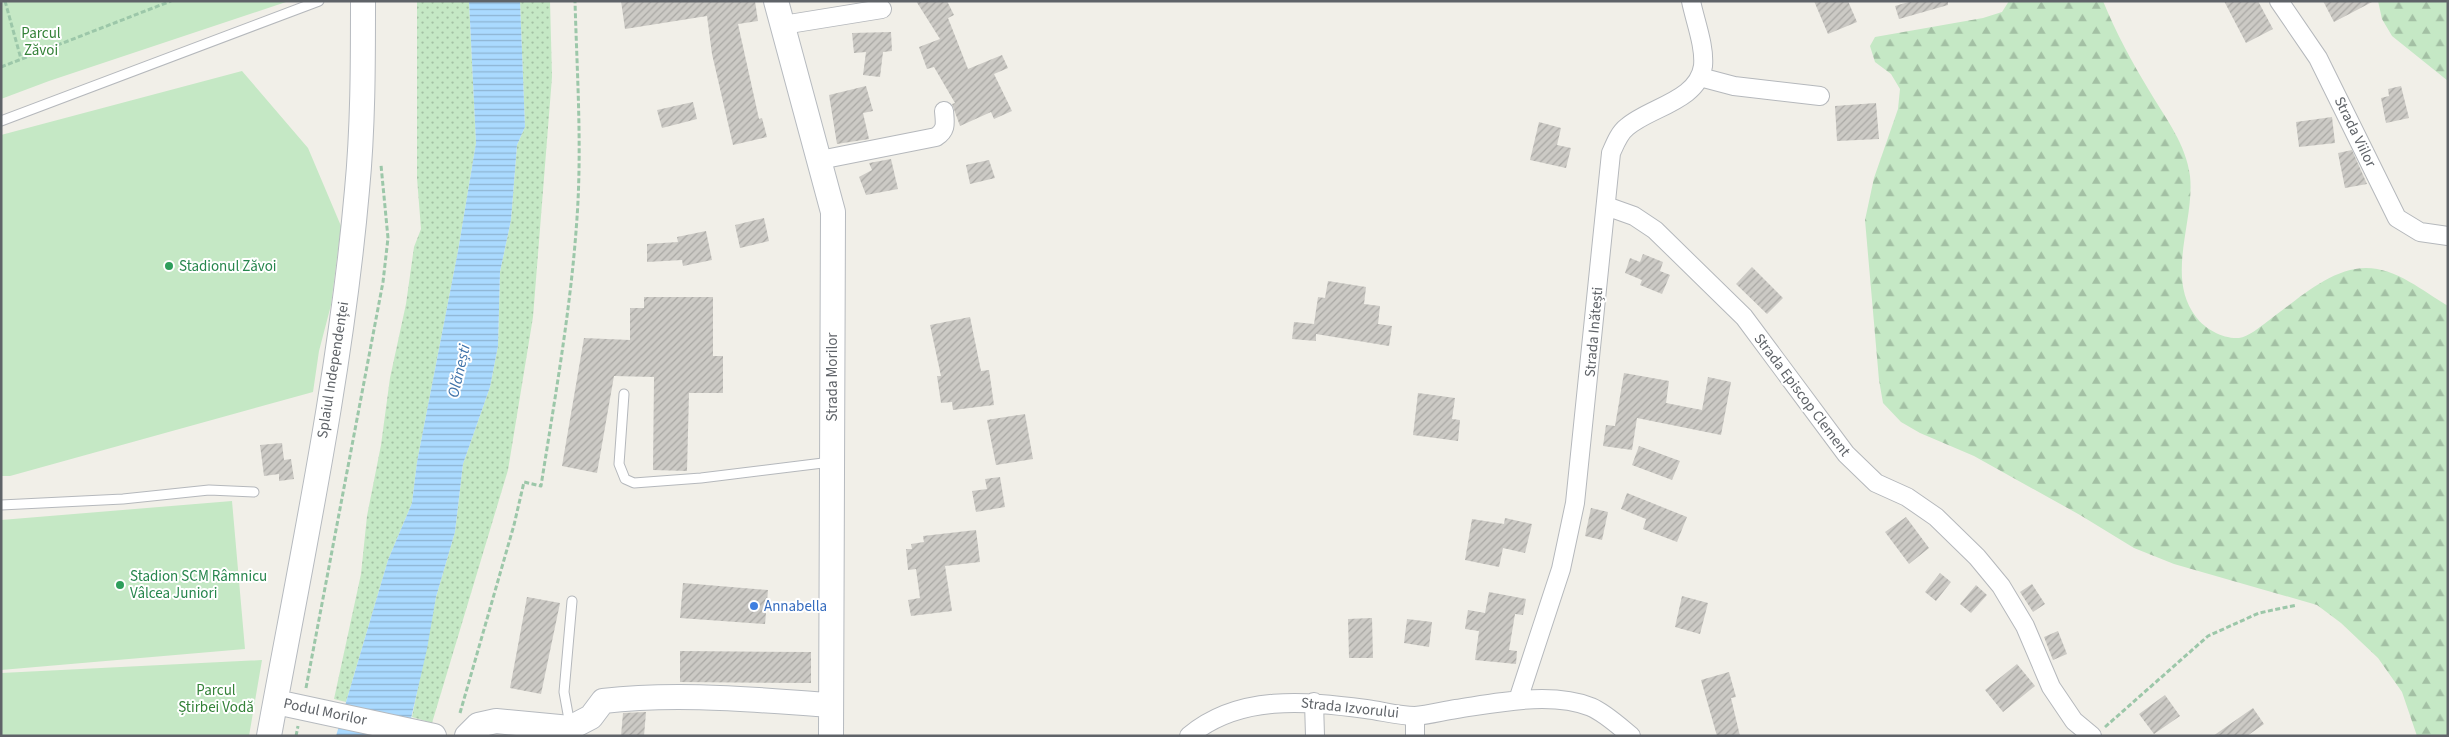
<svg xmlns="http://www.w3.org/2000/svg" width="2449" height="737" font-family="'Source Sans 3',sans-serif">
	<defs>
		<pattern id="grass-dots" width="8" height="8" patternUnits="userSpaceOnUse" patternTransform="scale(1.25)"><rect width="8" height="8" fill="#c5e8c5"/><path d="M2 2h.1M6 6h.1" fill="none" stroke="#a3c0a4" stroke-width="1.8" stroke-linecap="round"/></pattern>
		<pattern id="forest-firs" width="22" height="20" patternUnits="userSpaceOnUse" patternTransform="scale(1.25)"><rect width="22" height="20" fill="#c5e8c5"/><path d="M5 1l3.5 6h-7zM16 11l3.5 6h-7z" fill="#a3c0a4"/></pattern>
		<pattern id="water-rules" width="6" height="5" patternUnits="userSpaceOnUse" patternTransform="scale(1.25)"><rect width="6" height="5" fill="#aadaff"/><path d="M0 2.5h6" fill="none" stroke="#8eb4d2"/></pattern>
		<pattern id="building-hatch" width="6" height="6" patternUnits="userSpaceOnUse" patternTransform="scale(1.25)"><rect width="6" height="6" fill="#cccac5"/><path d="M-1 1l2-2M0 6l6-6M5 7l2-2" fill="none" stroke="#a9a8a4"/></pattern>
	</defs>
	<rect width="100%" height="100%" fill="#f1efe8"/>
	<path fill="url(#grass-dots)" d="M417 1H469L476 143 458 251 417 462 412 503 388 560 346 702 334 699 361 574 367 516 381 445 390 378 406 304 414 247 421 229 417 178Z
		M520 1H550L552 77 533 317 508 470 432 723 412 717 436 597 455 532 463 464 490 387 498 346 500 272 511 220 517 145 525 127Z"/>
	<path fill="url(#forest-firs)" d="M2009 1H2103C2116 33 2132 62 2150 92 2166 119 2186 144 2190 176 2195 221 2165 277 2196 317 2205 329 2223 339 2239 338 2248 337 2260 327 2268 321 2296 301 2330 268 2366 268 2396 268 2423 291 2448 306V736H2417L2402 692 2378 658 2341 623 2317 605 2174 564 2134 548 2080 515 1974 456 1920 433 1901 422 1883 403 1879 380 1865 220 1874 178 1898 109 1900 89 1891 74 1875 62 1870 46 1875 37 1983 18 2002 12Z
		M2378 1H2448V81L2392 36 2382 19Z"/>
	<path fill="#c5e8c5" d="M1 1H289L49 81 1 99Z
		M242 71 308 148 341 226 331 305 319 351 313 392 10 476H1V135Z
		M232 501 245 649 1 670V520Z
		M262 660 249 736H1V673Z"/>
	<path fill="url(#water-rules)" d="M469 1H520L525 127 517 145 511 220 500 272 498 346 490 387 463 464 455 532 436 597 427 649 407 736H336L388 560 412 503 417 462 458 251 476 143Z"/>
	<path fill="url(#building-hatch)" d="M621 1H755L758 21 738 24 759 119 762 118 767 137 733 145 712 54 707 16 625 29Z
		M916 1H947L954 15 948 18 968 69 1002 55 1008 68 994 74 1012 111 994 119 991 112 960 126 952 104 955 103 934 67 927 69 919 47 940 39Z
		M1814 1H1848L1857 22 1828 34Z
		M1912 1H1948V5L1899 19 1895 6Z
		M2224 1H2258L2273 29 2246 43Z
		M2323 1H2374L2334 22Z
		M891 32 892 51 883 52 880 77 863 75 866 52 854 53 852 33Z
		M866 86 873 111 863 113 869 139 837 144 829 95Z
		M2401 86 2409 118 2386 123 2381 98 2389 96 2388 89Z
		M693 102 697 119 662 128 657 110Z
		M1876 103 1879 139 1837 141 1835 106Z
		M2332 117 2335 143 2299 147 2296 122Z
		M1539 122 1561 128 1557 145 1571 148 1566 168 1530 160Z
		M2352 150 2367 184 2345 188 2338 153Z
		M891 159 898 189 866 195 859 177 872 170 869 163Z
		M989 160 995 178 970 184 966 165Z
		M764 218 769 241 740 248 735 225Z
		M706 231 712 260 683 266 682 260 647 262V244L678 242 677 237Z
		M1643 254 1663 262 1660 271 1670 275 1662 294 1640 285 1642 280 1625 273 1630 258 1640 262Z
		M1752 267 1783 298 1767 314 1736 284Z
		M1328 281 1366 287 1364 304 1380 306 1378 324 1392 326 1389 346 1316 334V341L1292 339 1294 322 1314 324 1318 297 1325 298Z
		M644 297H713V356H723V393H689L687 471 653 470 654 377 614 376 597 473 562 466 584 338 630 340V308H644Z
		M970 317 981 371 989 370 994 405 953 410 952 402 941 403 937 376H941L930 325Z
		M1624 373 1669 381 1666 403 1702 410 1708 377 1731 382 1721 435 1637 418 1632 450 1603 446 1606 425 1615 426Z
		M1418 393 1455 398 1452 419 1460 420 1458 441 1413 435Z
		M1025 414 1033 459 996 465 987 420Z
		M282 443 284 460 291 459 294 479 279 481V474L264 476 260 445Z
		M1639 446 1680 461 1672 480 1632 465Z
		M1000 477 1005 507 976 512 972 491 987 489 985 479Z
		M1627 493 1687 517 1677 542 1643 529 1646 519 1621 509Z
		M1591 508 1608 512 1602 540 1585 536Z
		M1906 517 1929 548 1909 564 1885 532Z
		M1505 518 1532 524 1525 553 1503 548 1499 567 1465 560 1472 519 1504 524Z
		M976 530 980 562 945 566 952 611 911 616 908 600 920 598 916 569 908 570 906 549H912L911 544 924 542 923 536Z
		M1940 573 1951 582 1936 601 1925 592Z
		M683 583 768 590 765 624 680 618Z
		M2032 584 2045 604 2033 612 2020 592Z
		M1976 585 1987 595 1971 613 1960 604Z
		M1489 592 1526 599 1523 615 1515 614 1509 650 1517 651 1516 664 1475 660 1479 631 1465 629 1468 610 1485 613Z
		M1682 596 1708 603 1700 634 1675 627Z
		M527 597 560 603 541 694 510 688Z
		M1372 618 1373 658H1349L1348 619Z
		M1407 619 1432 622 1429 647 1404 643Z
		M2058 631 2067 654 2053 660 2044 637Z
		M680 651 811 652V683L680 682Z
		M2017 664 2035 686 2003 712 1985 690Z
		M1729 672 1736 697 1731 698 1740 736H1717L1701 680Z
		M2165 695 2180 716 2154 734 2139 714Z
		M2253 708 2264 724 2247 736H2213Z
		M646 712 644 736H621L623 713Z"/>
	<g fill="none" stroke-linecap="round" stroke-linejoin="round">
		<defs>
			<path id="lane" d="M1 121 319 1
				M624 394 619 464 625 479 634 483 701 478 831 462
				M1 505 123 499 209 490 254 492
				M570 725 564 692 572 601"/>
			<path id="street" d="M2279 1 2318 58 2397 218 2420 232 2448 236
				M783 25 882 9
				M1700 77 1734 86 1820 96
				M820 160 936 137C947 130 945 123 944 111
				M1606 206 1634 216 1655 230 1744 317 1846 454 1876 483 1907 497 1936 517 1977 557 2001 586 2025 626 2051 687 2074 721 2092 736
				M1518 700 1561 569 1575 503 1611 153C1615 144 1619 133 1627 127 1650 107 1698 101 1703 66 1705 46 1695 21 1691 1
				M1314 702 1315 736
				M1415 716V736
				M1189 736C1239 694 1306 701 1366 709 1382 711 1399 716 1415 716 1428 715 1443 711 1456 709 1497 703 1551 691 1591 707 1605 713 1619 726 1631 736"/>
			<path id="secondary" d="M776 1 833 212 831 736
				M276 702 434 736
				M269 736C302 555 341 373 357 190 363 128 363 64 363 1
				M467 736 478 725 496 721 570 728 591 717 603 701C679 692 755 700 831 705"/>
		</defs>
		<use href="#lane" stroke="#b5b8bc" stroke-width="11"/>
		<use href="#street" stroke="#b5b8bc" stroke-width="20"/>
		<use href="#secondary" stroke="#b6babf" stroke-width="26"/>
		<path stroke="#9cc7a9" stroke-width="3" stroke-dasharray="5 2.5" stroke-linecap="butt" d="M5 1 21 59
			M1 67 171 1
			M306 688 383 282 388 238 381 165
			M460 713 514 525 524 482 541 486C555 397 571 308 577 218 582 146 577 73 575 1
			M2105 727 2208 636 2259 613 2297 605
			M296 736 298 726"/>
		<use href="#lane" stroke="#fff" stroke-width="9"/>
		<use href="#street" stroke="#fff" stroke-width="18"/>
		<use href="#secondary" stroke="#fff" stroke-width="24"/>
	</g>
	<g fill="#2e9e5b" stroke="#fff" stroke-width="2">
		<circle cx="169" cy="266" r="5"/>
		<circle cx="120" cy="585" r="5"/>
	</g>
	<circle fill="#3f7fe0" stroke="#fff" stroke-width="2" cx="754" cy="606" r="5"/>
	<g text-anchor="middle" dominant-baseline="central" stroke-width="4" stroke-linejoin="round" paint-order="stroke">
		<g font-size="15" fill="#348238" stroke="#fff">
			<text x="41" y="33">Parcul<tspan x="41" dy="17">Zăvoi</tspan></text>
			<text x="216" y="690">Parcul<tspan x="216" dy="17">Știrbei Vodă</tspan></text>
		</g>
		<g font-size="15" fill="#5f6368" stroke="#fff">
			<text transform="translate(2355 132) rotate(64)">Strada Viilor</text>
			<text transform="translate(1594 332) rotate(-85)">Strada Inătești</text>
			<text transform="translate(333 370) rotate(-81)">Splaiul Independenței</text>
			<text transform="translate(832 377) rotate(-90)">Strada Morilor</text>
			<text transform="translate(1802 395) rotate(53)">Strada Episcop Clement</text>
			<text transform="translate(1350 708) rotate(6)">Strada Izvorului</text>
			<text transform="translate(325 712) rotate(12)">Podul Morilor</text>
		</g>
		<g font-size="15" fill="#27864d" stroke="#fff" text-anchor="start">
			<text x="179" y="266">Stadionul Zăvoi</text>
			<text x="130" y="576">Stadion SCM Râmnicu<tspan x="130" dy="17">Vâlcea Juniori</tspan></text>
		</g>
		<g font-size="15" fill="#366cbe" stroke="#fff" text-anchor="start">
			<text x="764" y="606">Annabella</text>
		</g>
		<g font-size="16" font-style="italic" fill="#4174aa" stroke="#fff">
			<text transform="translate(459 371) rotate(-77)">Olănești</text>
		</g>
	</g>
	<rect width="2449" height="737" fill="none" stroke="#5f6368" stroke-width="5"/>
</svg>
